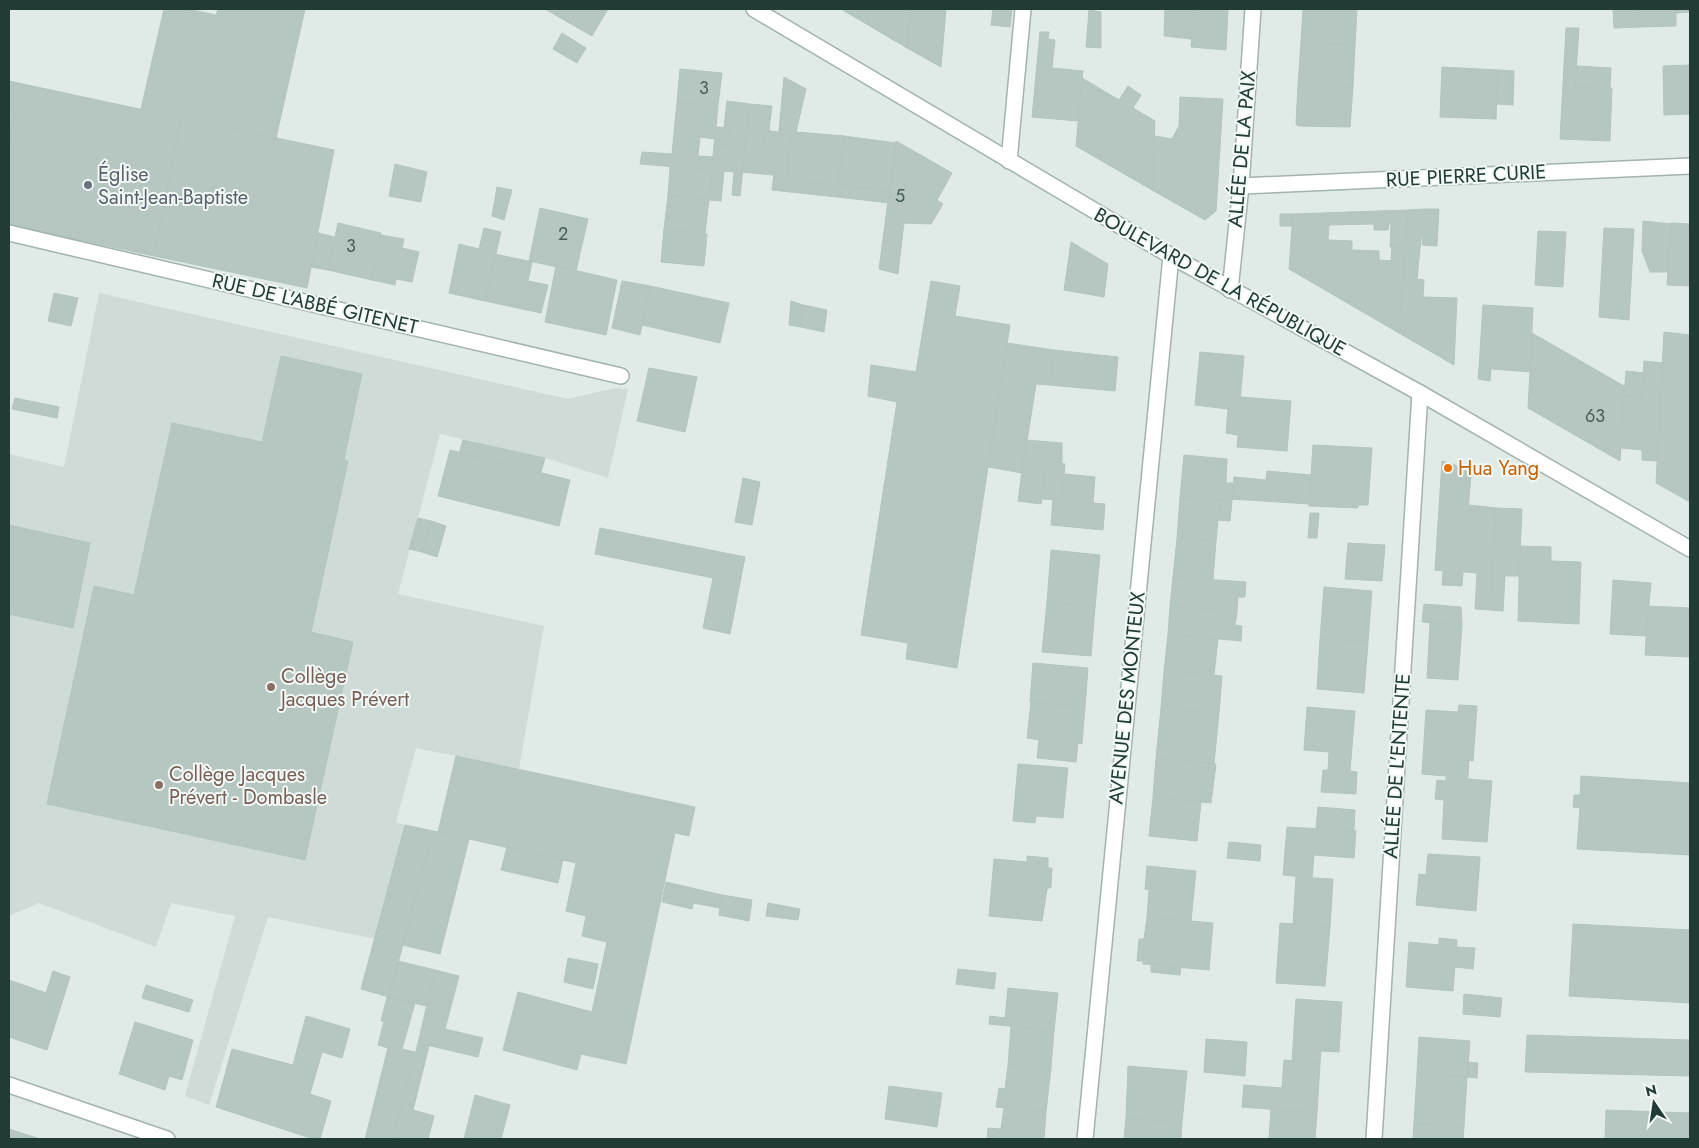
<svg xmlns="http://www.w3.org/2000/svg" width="1699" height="1148" font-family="Jost,sans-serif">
	<rect width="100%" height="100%" fill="#e0ebe7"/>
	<path fill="#cfdbd6" d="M99 293 568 399 615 388 628 389 608 478 545 458 440 434 398 594 544 626 519 769 416 748 396 822 405 825 375 939 268 917 209 1105 185 1096 235 916 171 903 156 947 39 903 9 916V454L64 467Z"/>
	<path fill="#b6c6c0" stroke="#b3c5bf" d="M164 9H188L216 15 218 9H305L276 138 141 109Z
		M545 9H608L592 36Z
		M841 9H911L907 48Z
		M911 9H946L941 67 907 48Z
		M993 9H1012L1010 27 991 25Z
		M1165 9H1193L1191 39 1164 36Z
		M1193 9H1228L1226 50 1191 47Z
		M1303 9H1357L1355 45 1301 42Z
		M1613 9H1639L1640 27 1614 28Z
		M1639 9H1690V12L1676 13V26L1640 27Z
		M1089 10 1101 12V48L1086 47Z
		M1566 28H1579L1575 87 1612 88 1610 141 1560 139Z
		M1040 32H1049L1048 39 1055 40 1052 68 1083 71 1078 121 1032 117Z
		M562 33 586 48 577 63 553 49Z
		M1301 42 1355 45 1353 87 1298 84Z
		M1690 65V114L1664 115 1663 66Z
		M1577 66 1611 68 1610 88 1575 87Z
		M1442 67 1498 70 1496 119 1440 117Z
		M680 69 722 73 718 105 677 102Z
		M1498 70 1514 71 1513 105 1496 104Z
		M784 77 806 89 796 132 844 136 838 185 787 180 791 131 779 130Z
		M1082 78 1119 100 1128 86 1141 95 1133 108 1155 121 1152 190 1076 146Z
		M9 81 181 118 154 256 9 225V144L16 110 9 109Z
		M1298 84 1353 87 1350 127 1298 126 1296 124Z
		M1180 97 1223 99 1216 211 1205 220 1152 190 1155 136 1172 139 1179 126Z
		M727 101 750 104 740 196 732 195 734 172 724 171 721 201 709 200 714 145 727 146 729 128 724 127Z
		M677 102 718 105 715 139 700 137 698 156 713 157 712 170 640 164 642 152 672 154Z
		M750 104 772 106 769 130H765L764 149 776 150 773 175 742 172Z
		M9 109 16 110 9 144Z
		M181 118 334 150 307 288 154 256Z
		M717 127 729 128 727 146 714 145Z
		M765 130 778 132 776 150 764 149Z
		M779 130 791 131 787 180 838 185 837 197 772 190Z
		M844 136 896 143 891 191 838 185Z
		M896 141 952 173 937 200 943 204 931 224 904 223 898 274 879 269Z
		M395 164 427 172 421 202 389 196Z
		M670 167 712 170 709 200 668 195Z
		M838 185 891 191 890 203 837 197Z
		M497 187 512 190 504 220 492 216Z
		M668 195 709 200 705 233 664 229Z
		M540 208 588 219 576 271 529 261Z
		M1424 209 1417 279 1424 280 1423 297 1457 298 1454 365 1399 333 1408 210Z
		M1424 209H1439L1437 246 1422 245Z
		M1408 210 1405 248 1390 247 1391 223 1389 224 1388 230H1374V224L1329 225 1328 240 1352 241V250L1379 251V260L1404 262 1399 333 1289 269 1293 214Z
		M1280 214H1293V226H1280Z
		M1643 221 1671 224 1670 249 1654 247 1653 260 1668 262V272H1650L1642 251Z
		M338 223 381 233 372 280 328 270Z
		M1671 223 1690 224V286L1667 285Z
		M484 228 501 232 485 301 449 293 459 244 479 249Z
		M1604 228 1634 229 1629 320 1599 317Z
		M664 229 707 234 704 266 661 262Z
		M1538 231 1566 232 1563 287 1535 285Z
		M318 233 335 237 328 270 311 267Z
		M381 235 404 239 402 248 419 252 412 282 396 279 395 285 372 280Z
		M1071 242 1108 264 1104 297 1064 290Z
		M1392 246 1405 248 1404 262 1391 261Z
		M1654 247 1670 249 1668 262 1653 260Z
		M495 254 532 262 528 281 548 285 541 313 485 301Z
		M556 266 617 280 606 335 545 322Z
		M622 281 650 286 640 335 612 328Z
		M931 281 960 286 955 316 1010 325 957 668 906 659 908 643 861 635 897 402 868 396 871 365 916 372Z
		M650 286 729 303 720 343 642 325Z
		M54 293 78 298 71 326 48 321Z
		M791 301 803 305 801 327 789 325Z
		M803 305 827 310 824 332 801 327Z
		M1483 305 1533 308 1530 372 1479 368Z
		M1664 332 1690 335V502L1656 483Z
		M1532 333 1624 386 1620 461 1528 408Z
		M1007 343 1054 350 1050 385 1036 384 1022 473 988 467Z
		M1054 350 1118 357 1115 391 1050 385Z
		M1200 352 1244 356 1237 435 1226 433 1228 409 1195 405Z
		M281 356 362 374 344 459 348 461 311 632 353 642 305 860 47 804 94 586 134 595 172 423 262 442Z
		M1644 361 1663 363 1657 461 1642 460V450L1621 448 1624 396 1642 397Z
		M649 368 697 377 685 432 637 421Z
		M1479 368 1491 369 1490 381 1478 379Z
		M1626 371 1644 373 1642 397 1624 396Z
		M1241 397 1291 401 1287 451 1237 447Z
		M15 398 59 407 57 418 12 409Z
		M463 440 545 458 541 472 459 453Z
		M1026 440 1062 443V463L1046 461 1041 504 1018 501Z
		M1313 445 1372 448 1368 505H1358V508L1309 506Z
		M450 450 570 480 559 526 438 496Z
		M1184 455 1227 459 1226 483H1233L1232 501 1180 497Z
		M1046 461 1065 464 1062 500 1042 499Z
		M1442 461 1453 464 1471 474 1462 586 1442 585 1443 571 1435 570Z
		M1267 471 1311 475 1309 504 1232 499 1234 477 1266 480Z
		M1065 474 1095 477 1093 503 1105 504 1103 530 1051 525 1053 499 1062 500Z
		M743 478 760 482 752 525 735 522Z
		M1180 497 1220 500 1216 541 1177 538Z
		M1220 500 1232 501 1230 521 1218 520Z
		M1469 505 1496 508 1490 610 1475 609 1477 573 1464 572Z
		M1496 508 1522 509 1519 576H1505L1503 611 1490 610Z
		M1310 513H1319L1317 538H1308Z
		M418 518 431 521 422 552 409 549Z
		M431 521 446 526 437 557 422 552Z
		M9 525 90 543 73 628 9 614Z
		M600 528 745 557 730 634 703 628 713 578 595 554Z
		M1177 538 1216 541 1213 580 1173 577Z
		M1348 543 1385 545 1382 581 1345 579Z
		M1520 546 1551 547V561L1581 562 1579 624 1518 621Z
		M1051 550 1100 555 1095 607 1047 602Z
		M1173 577 1246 582 1245 597H1238L1237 612 1170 606Z
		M1613 580 1651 583 1646 636 1610 634Z
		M1324 587 1372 591 1368 642 1320 639Z
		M1047 602 1095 607 1091 656 1042 652Z
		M1424 604 1461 607 1462 625 1422 622Z
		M1170 606 1237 612 1235 625 1242 626 1241 641 1168 634Z
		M1648 606 1690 608V657L1645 655Z
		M1430 622 1462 625 1458 680 1427 678Z
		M1168 634 1218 639 1214 675 1164 671Z
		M1320 639 1368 642 1364 693 1317 689Z
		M1033 663 1088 668 1085 707 1030 702Z
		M1164 671 1222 676 1219 713 1161 708Z
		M1031 702 1085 707 1082 744 1078 743 1076 762 1037 758 1039 740 1027 738Z
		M1459 705 1477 706 1473 761 1469 760 1468 778 1422 774 1426 710 1458 712Z
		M1307 707 1355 711 1350 771 1357 772 1356 794 1321 792 1323 770H1328L1329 752 1304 750Z
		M1161 708 1219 713 1214 764 1156 758Z
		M456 756 695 807 689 836 675 833 626 1064 581 1054 577 1070 503 1050 518 992 592 1012 607 942 582 936 586 916 566 911 576 863 438 832Z
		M1156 758 1216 764 1211 803 1153 797Z
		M1018 764 1068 768 1063 818 1036 816 1035 823 1013 821Z
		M1581 776 1690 783V855L1577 849 1580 808 1573 807 1574 795H1580Z
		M1446 777 1492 781 1487 842 1442 839 1444 800 1435 799 1437 780 1446 781Z
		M1153 797 1201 802 1197 841 1149 836Z
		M1318 807 1355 810 1354 831 1316 828Z
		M405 825 433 831 389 997 361 989Z
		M1287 827 1356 831 1354 858 1314 855 1312 878 1283 875Z
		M433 831 469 839 440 954 403 945Z
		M1229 842 1261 845 1260 861 1227 858Z
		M507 847 563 859 558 883 501 870Z
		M1428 854 1480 857 1476 911 1416 905 1419 874 1426 875Z
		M1027 856 1048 858V868H1052L1051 887 1047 889 1042 921 989 916 994 859 1027 862Z
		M1147 866 1196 871 1191 921 1147 917 1149 890 1145 889Z
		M1296 877 1333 879 1330 927 1293 924Z
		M666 882 696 889 692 909 662 902Z
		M696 889 722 895 720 908 693 903Z
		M722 895 752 900 749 921 719 915Z
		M768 903 800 909 798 920 766 916Z
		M1147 917 1213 923 1209 970 1143 964V961H1137L1139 939H1144Z
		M1280 923 1330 927 1325 986 1276 983Z
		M1573 924 1690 930V1003L1569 996Z
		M1439 938 1457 940 1453 991 1406 987 1409 942 1439 945Z
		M1457 947 1475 948 1473 969 1455 967Z
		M568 958 598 964 593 989 564 982Z
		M398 961 435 970 426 1006 389 997Z
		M1151 964 1181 967 1180 975 1151 972Z
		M958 969 996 973 994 989 956 984Z
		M435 970 459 976 445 1029 483 1038 478 1057 418 1043Z
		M53 971 70 977 47 1050 9 1037V980L46 993Z
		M146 985 193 1000 189 1012 142 998Z
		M1008 988 1058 993 1054 1031 989 1024 990 1016 1005 1018Z
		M1464 994 1502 998 1500 1017 1463 1014Z
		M387 997 415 1003 402 1049 415 1052 393 1139H365L388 1048 378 1045 384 1021H381Z
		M1296 999 1342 1002 1339 1052 1321 1051 1320 1063 1292 1061Z
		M306 1016 350 1029 342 1058 322 1052 310 1094 331 1101 320 1139H313L216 1107 232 1049 293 1065Z
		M135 1022 193 1040 182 1080 169 1076 165 1090 119 1074Z
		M1011 1026 1054 1031 1051 1068 1008 1065Z
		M1527 1035 1690 1040V1076L1525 1072Z
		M1419 1037 1470 1041 1467 1077 1417 1073Z
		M1206 1039 1247 1042 1245 1076 1204 1072Z
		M418 1043 429 1046 413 1110 434 1116 428 1139H393Z
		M1284 1060 1320 1063 1317 1113 1242 1107 1244 1085 1282 1088Z
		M1468 1062 1478 1063 1477 1078 1467 1077Z
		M1008 1065 1051 1068 1046 1112 996 1107 999 1088 1005 1089Z
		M1128 1066 1187 1071 1182 1123 1126 1118Z
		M1417 1073 1467 1077 1464 1127 1414 1123Z
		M889 1086 942 1093 937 1127 885 1119Z
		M475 1095 510 1105 501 1139H464Z
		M1004 1108 1046 1112 1044 1139H987L988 1128 1001 1129Z
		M1271 1108 1317 1113 1315 1139H1269Z
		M1606 1110 1690 1113 1689 1139H1605Z
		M1126 1118 1182 1123 1181 1139H1124Z
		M1414 1123 1464 1127 1463 1139H1413Z
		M9 1129 40 1139H9Z"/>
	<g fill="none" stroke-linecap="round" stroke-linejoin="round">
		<defs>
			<path id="minor" d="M1009 161 1023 9
				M1241 186 1690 166
				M9 233 621 376
				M1230 290 1241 186 1253 9
				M9 1085 167 1139
				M1085 1139 1171 256
				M1374 1139 1420 393"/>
			<path id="tertiary" d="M754 9 1171 256 1420 393 1690 549"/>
		</defs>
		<use href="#minor" stroke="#a3b3ae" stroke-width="18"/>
		<use href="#tertiary" stroke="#a3b3ae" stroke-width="18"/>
		<use href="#minor" stroke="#fff" stroke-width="15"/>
		<use href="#tertiary" stroke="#fff" stroke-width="15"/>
	</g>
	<circle fill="#6b7280" stroke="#f1f8f5" stroke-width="2" cx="88" cy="185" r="5"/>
	<circle fill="#e8710a" stroke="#f1f8f5" stroke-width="2" cx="1448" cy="468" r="5"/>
	<g fill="#8d6e63" stroke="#f1f8f5" stroke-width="2">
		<circle cx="271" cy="687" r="5"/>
		<circle cx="159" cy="785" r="5"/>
	</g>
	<g text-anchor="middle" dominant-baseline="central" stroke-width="4" stroke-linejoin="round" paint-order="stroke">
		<g font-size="18" fill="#465e58">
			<text x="704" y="88">3</text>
			<text x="900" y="196">5</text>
			<text x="563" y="234">2</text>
			<text x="351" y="246">3</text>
			<text x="1595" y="416">63</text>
		</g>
		<g font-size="20" fill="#213b36" stroke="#f1f8f5">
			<text transform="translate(1242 149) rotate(-85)">ALLÉE DE LA PAIX</text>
			<text transform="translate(1466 176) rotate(-3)">RUE PIERRE CURIE</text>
			<text transform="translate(1220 282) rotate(29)">BOULEVARD DE LA RÉPUBLIQUE</text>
			<text transform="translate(315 304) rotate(13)">RUE DE L'ABBÉ GITENET</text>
			<text transform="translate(1127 698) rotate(-84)">AVENUE DES MONTEUX</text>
			<text transform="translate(1397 766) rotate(-86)">ALLÉE DE L'ENTENTE</text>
		</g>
		<g font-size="20" fill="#5b616d" stroke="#f1f8f5" text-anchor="start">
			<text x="98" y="174">Église<tspan x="98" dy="23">Saint-Jean-Baptiste</tspan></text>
		</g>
		<g font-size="20" fill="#c56008" stroke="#f1f8f5" text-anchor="start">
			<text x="1458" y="468">Hua Yang</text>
		</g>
		<g font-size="20" fill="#785e54" stroke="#f1f8f5" text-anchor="start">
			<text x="281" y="676">Collège<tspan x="281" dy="23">Jacques Prévert</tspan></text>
			<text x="169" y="774">Collège Jacques<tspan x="169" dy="23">Prévert - Dombasle</tspan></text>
		</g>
	</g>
	<rect width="1699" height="1148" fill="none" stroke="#213b36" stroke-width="20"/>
	<g transform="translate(1654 1103) rotate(347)" stroke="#f1f8f5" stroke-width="4" paint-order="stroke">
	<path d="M0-4L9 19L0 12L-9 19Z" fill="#213b36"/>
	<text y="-8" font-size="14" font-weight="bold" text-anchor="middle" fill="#213b36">N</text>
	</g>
</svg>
